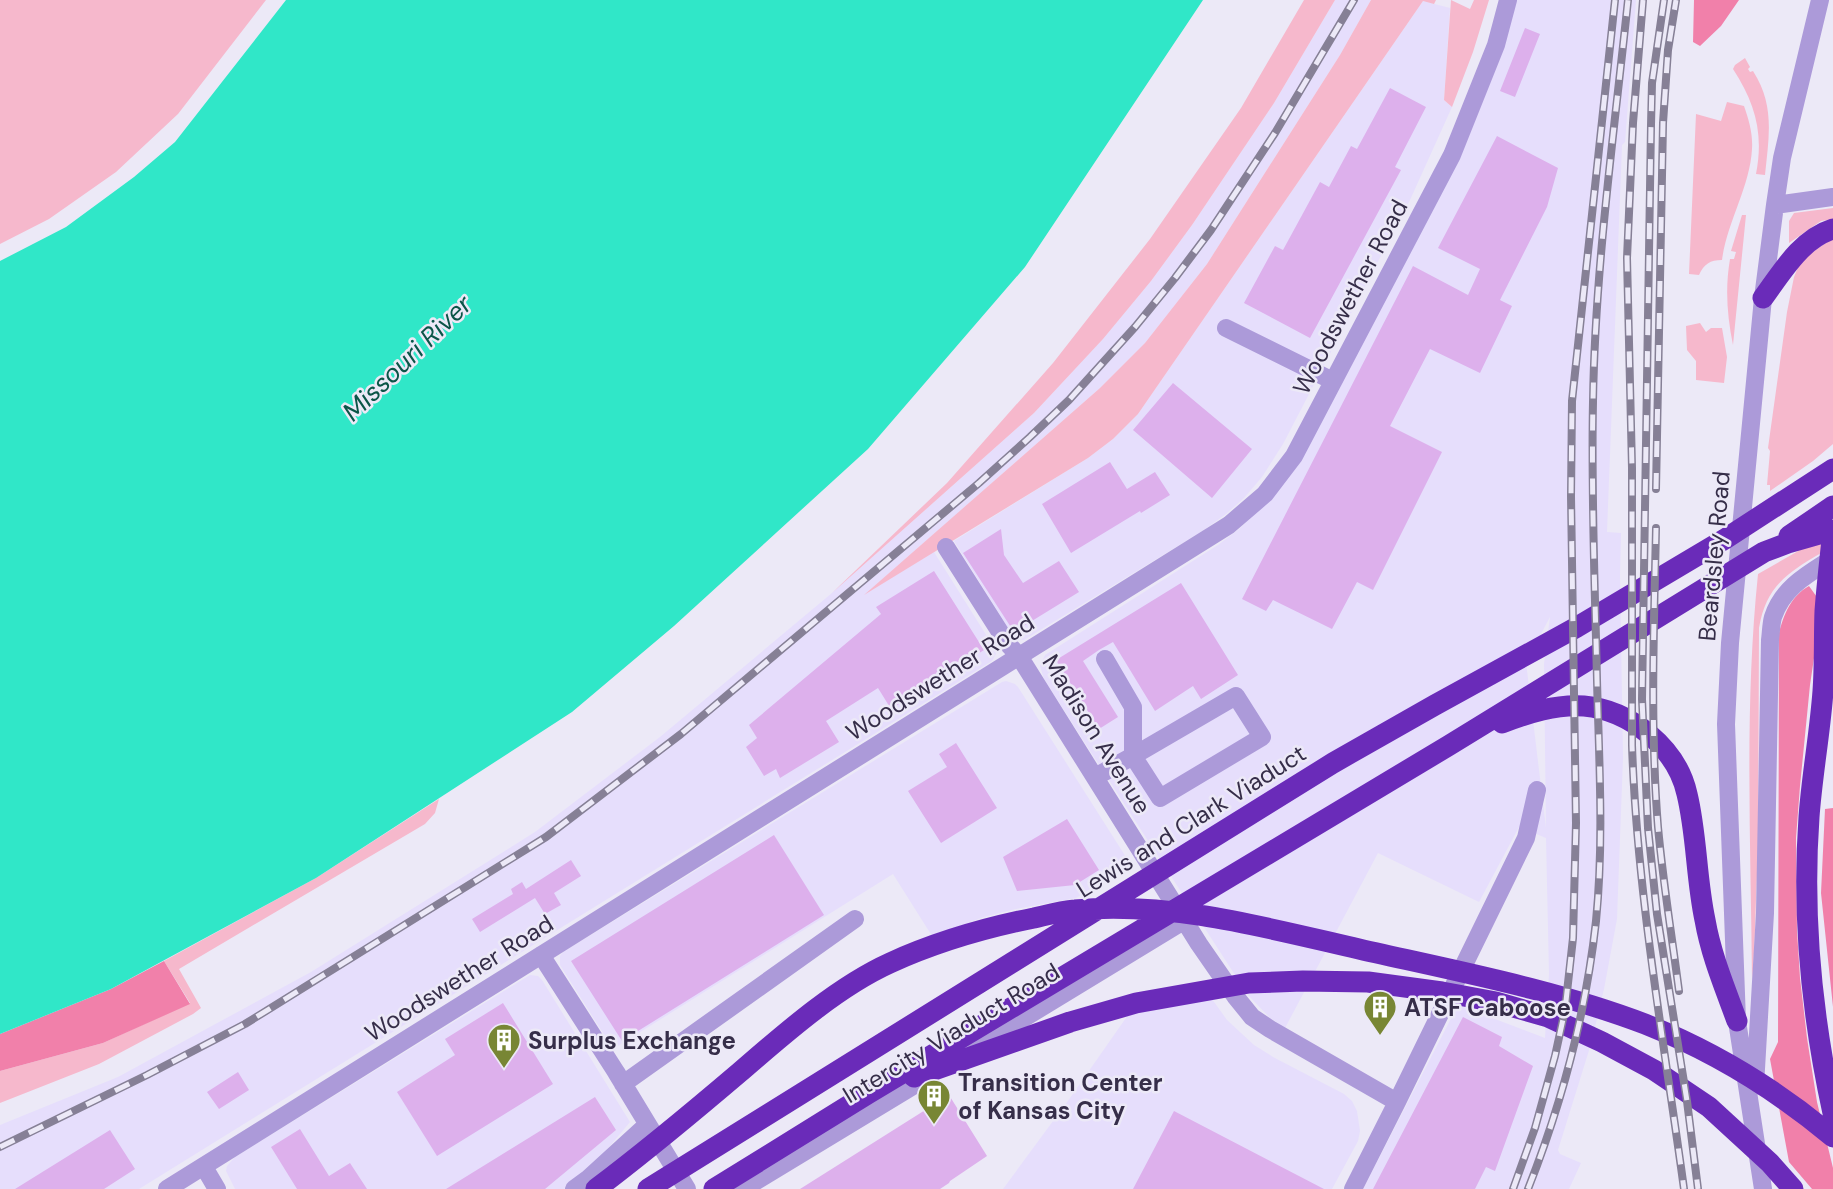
<svg xmlns="http://www.w3.org/2000/svg" width="1833" height="1189" font-family="'DM Sans',sans-serif">
	<rect width="100%" height="100%" fill="#ece9f7"/>
	<path fill="#e6defc" fill-rule="evenodd" d="M1335 0H1371L1340 55 1207 264 1145 343 1100 388 869 591 934 552 995 649 996 654 992 661 139 1189H0V1125L118 1077 311 972 535 832 660 737 832 593 1034 413 1103 339 1151 281 1192 225 1274 103Z
		M1514 0H1636L1625 142 1622 145 1607 532 1621 533 1620 576 1623 758 1617 919 1604 989 1591 1044 1558 1150 1560 1154 1581 1163 1569 1189H1363L1458 1005 1545 1038 1549 974 1546 838 1519 827 1479 902 1378 853 1285 1028 1270 1018 1248 995 1099 765 1044 679 1040 666 1045 655 1218 545 1239 529 1264 505 1419 229ZM1550 617 1544 664 1546 828 1526 662Z
		M1423 1 1450 8 1444 100 1452 107 1410 200 1283 444 1262 477 1244 498 1226 514 1204 530 1024 640 1015 639 954 541 1088 458 1113 439 1138 414Z
		M1006 681 1015 684 1018 687 1131 865 1076 898 1016 909 984 917 932 936 893 874 613 1049 560 965V956L563 952 1002 682Z
		M530 975 538 976 542 980 630 1122 590 1170 564 1189H235L226 1171 227 1166 235 1157Z
		M1212 999 1227 1020 1254 1045 1273 1057 1344 1094 1352 1101 1357 1111 1360 1131 1358 1141 1332 1189H1003L1070 1098 1128 1015Z"/>
	<path fill="#f6b8cc" d="M0 0H266L178 114 116 172 49 219 0 244Z
		M1304 0H1335L1274 103 1192 225 1151 281 1103 339 1034 413 832 593 947 483 1053 363 1150 239 1241 108Z
		M1371 0H1436L1434 4 1423 1 1138 414 1113 439 1088 458 864 595 1100 388 1145 343 1207 264 1340 55Z
		M1451 0 1470 9 1474 0H1489L1473 52 1452 107 1444 100Z
		M1745 58 1750 67 1748 69 1750 72 1753 71C1775 105 1769 136 1765 175L1756 174C1764 133 1755 103 1733 69L1735 65Z
		M1727 102 1744 106C1749 120 1753 134 1752 149 1750 187 1727 222 1722 260 1710 260 1704 264 1699 275L1689 274 1696 114 1721 121Z
		M1833 208V219L1821 221 1789 243V221L1794 213Z
		M1742 215H1746L1733 345C1727 316 1725 288 1730 259H1734L1736 252 1731 251Z
		M1833 238V444L1813 461 1770 491V485H1767L1770 451 1768 448 1787 312 1794 277 1801 260Z
		M1700 323 1706 332 1711 328H1722L1727 357 1724 383 1696 380V361L1687 350 1686 326Z
		M1833 537V546C1795 569 1767 580 1759 628L1758 860C1755 900 1756 940 1752 981 1751 846 1744 709 1758 574L1807 546Z
		M439 799 435 813 425 824 179 969 201 1008 193 1014 99 1064 0 1103V1071L103 1043 190 1003 164 961 316 878Z"/>
	<path fill="#f180aa" d="M1694 0H1739L1721 26 1700 46 1693 42Z
		M1809 586 1819 600 1818 631 1810 685 1800 786 1796 838 1797 931 1800 978 1807 1038 1817 1102 1833 1168V1189H1812L1789 1162 1770 1059 1778 1042 1779 633C1784 614 1791 596 1809 586Z
		M1833 808V1007L1821 893 1825 809Z
		M164 961 190 1004 103 1043 0 1071V1034L111 989Z"/>
	<path fill="#30e7c8" d="M286 0H1203L1025 267 868 449 674 626 572 712 316 878 111 989 0 1034V261L66 227 134 177 175 142Z"/>
	<path fill="#ddb0ec" d="M1525 28 1540 34 1515 97 1500 91Z
		M1390 88 1426 107 1395 167 1401 170 1310 338 1244 303 1275 246 1283 250 1320 182 1329 187 1351 146 1357 149Z
		M1497 136 1558 168 1547 207 1500 300 1512 306 1480 373 1430 349 1390 426 1442 452 1373 590 1357 582 1332 629 1273 600 1266 611 1242 599 1413 266 1468 295 1480 269 1438 248Z
		M1173 383 1252 449 1212 498 1133 430Z
		M1110 462 1127 489 1155 472 1170 495 1141 513 1140 511 1071 553 1042 504Z
		M1001 529 1004 555 1023 583 1059 561 1079 592 1014 632 963 553Z
		M934 571 984 650 891 709 878 688 826 721 839 742 780 778 776 769 764 776 746 747 757 738 749 725 881 614 876 607Z
		M1181 583 1238 675 1201 699 1193 686 1155 711 1113 642 1099 650 1083 661 1118 717 1099 729 1056 660Z
		M956 743 997 808 941 843 908 791 947 767 939 754Z
		M1067 819 1099 870 1075 885 1017 891 1003 857Z
		M774 835 824 915 622 1041 571 961Z
		M571 860 581 876 554 893 561 905 545 914 535 898 480 932 472 919 513 894 511 889 522 882 526 889Z
		M503 1003 553 1084 437 1156 397 1092 455 1055 445 1039Z
		M1463 1017 1502 1037 1499 1046 1533 1066 1495 1171 1486 1167 1475 1189H1373Z
		M238 1072 249 1090 219 1109 207 1092Z
		M949 1095 987 1156 950 1181 949 1183 940 1189H800Z
		M595 1097 616 1130 545 1189H446Z
		M1174 1111 1324 1189H1133Z
		M300 1129 329 1176 350 1163 367 1189H297L271 1147Z
		M110 1130 135 1169 104 1189H15Z"/>
	<g fill="none" stroke-linecap="round" stroke-linejoin="round">
		<path stroke="#ac9ad9" stroke-width="18" d="M1775 205 1833 197
			M1226 328 1333 381
			M946 547 1007 643 1019 656 1199 944 1235 996 1252 1017 1270 1029 1397 1102
			M1095 777 1133 756 1160 798 1262 737 1236 696 1133 756V707L1105 659
			M541 955 616 1072 687 1189
			M970 1051 1185 920
			M623 1084 855 919
			M1755 1086 1765 913 1770 640C1771 633 1771 624 1773 617 1783 587 1808 574 1833 558
			M204 1167 217 1189
			M167 1189 1229 525 1265 494 1294 456 1452 155 1496 45 1508 0
			M574 1189 589 1178 647 1125
			M743 1189 931 1075
			M1353 1189 1397 1102 1526 838 1537 790
			M1763 1189 1737 1021 1726 724 1730 643 1763 298 1775 205 1782 158 1820 0"/>
		<path stroke="#6a2bb9" stroke-width="21" d="M1763 298C1782 272 1801 239 1833 229
			M1833 531C1830 558 1827 584 1825 611 1824 637 1825 664 1823 691 1820 733 1812 775 1809 817 1802 915 1812 1017 1833 1113
			M1789 536 1833 506
			M1502 723C1528 713 1556 704 1584 706 1630 710 1677 748 1687 794 1697 835 1696 878 1705 920 1711 955 1725 988 1737 1021
			M914 1077 1070 1022 1136 1003 1249 983 1303 981 1368 982 1442 992 1496 1002 1548 1017 1602 1042 1654 1070 1709 1107 1770 1163 1793 1189
			M596 1189C645 1152 693 1112 740 1072 784 1034 837 987 890 963 936 942 984 928 1034 918 1047 915 1061 911 1075 910 1170 901 1267 928 1359 949 1455 971 1553 989 1645 1024 1713 1051 1778 1091 1833 1137
			M648 1189 1333 763 1435 705 1577 627 1725 539 1833 469
			M714 1189 869 1093 1448 746 1764 552 1788 543 1833 530"/>
		<defs>
			<path id="rail" d="M1643 0 1633 123 1627 258 1632 468V745C1637 894 1664 1041 1684 1189
				M1664 0 1652 83 1651 125 1642 699 1648 828 1657 914 1687 1101 1698 1189
				M1656 489 1663 123 1668 50 1676 0
				M1656 528C1654 627 1650 727 1658 827 1663 882 1672 937 1679 991
				M0 1147 147 1075 245 1024 546 837 681 734 979 483 1030 437 1069 400 1135 327 1175 278 1211 230 1275 133 1354 0
				M1513 1189 1535 1128 1555 1056 1565 1010 1573 938 1576 823 1571 496 1572 401 1615 0
				M1528 1189C1562 1103 1586 1013 1596 921 1604 841 1599 760 1597 680 1595 588 1591 495 1593 402 1595 268 1614 134 1628 0"/>
		</defs>
		<use href="#rail" stroke="#868096" stroke-width="8"/>
		<use href="#rail" stroke="#ece9f7" stroke-width="5" stroke-dasharray="16" stroke-linecap="butt"/>
	</g>
	<defs>
		<symbol id="building-pin" viewBox="-11 -11 22 30"><path d="M0 17L-7.5 6A9.5 9.5 0 1 1 7.5 6Z" fill="#788634" stroke="#ece9f7"/><path d="M-4-6H4V6H1V3H-1V6H-4ZM-2.5-4.3h1.7v1.8h-1.7ZM.8-4.3h1.7v1.8H.8ZM-2.5-1h1.7V.8h-1.7ZM.8-1h1.7V.8H.8Z" fill="#fff"/></symbol>
	</defs>
	<g fill-rule="evenodd">
		<use href="#building-pin" x="1361" y="988" width="38" height="52"/>
		<use href="#building-pin" x="485" y="1021" width="38" height="52"/>
		<use href="#building-pin" x="915" y="1077" width="38" height="52"/>
	</g>
	<g text-anchor="middle" dominant-baseline="central" stroke-width="5" stroke-linejoin="round" paint-order="stroke">
		<g font-size="24" fill="#362e49" stroke="#ece9f7">
			<text transform="translate(1350 297) rotate(-62)">Woodswether Road</text>
			<text transform="translate(1714 556) rotate(-85)">Beardsley Road</text>
			<text transform="translate(940 677) rotate(-32)">Woodswether Road</text>
			<text transform="translate(1097 734) rotate(58)">Madison Avenue</text>
			<text transform="translate(1191 821) rotate(-32)">Lewis and Clark Viaduct</text>
			<text transform="translate(459 978) rotate(-32)">Woodswether Road</text>
			<text transform="translate(951 1033) rotate(-31)">Intercity Viaduct Road</text>
		</g>
		<g font-size="24" font-weight="bold" fill="#362e49" stroke="#ece9f7" text-anchor="start">
			<text x="1404" y="1007">ATSF Caboose</text>
			<text x="528" y="1040">Surplus Exchange</text>
			<text x="958" y="1082">Transition Center<tspan x="958" dy="28">of Kansas City</tspan></text>
		</g>
		<g font-size="26" font-style="italic" fill="#0b5548" stroke="#ece9f7">
			<text transform="translate(407 358) rotate(-44)">Missouri River</text>
		</g>
	</g>
</svg>
